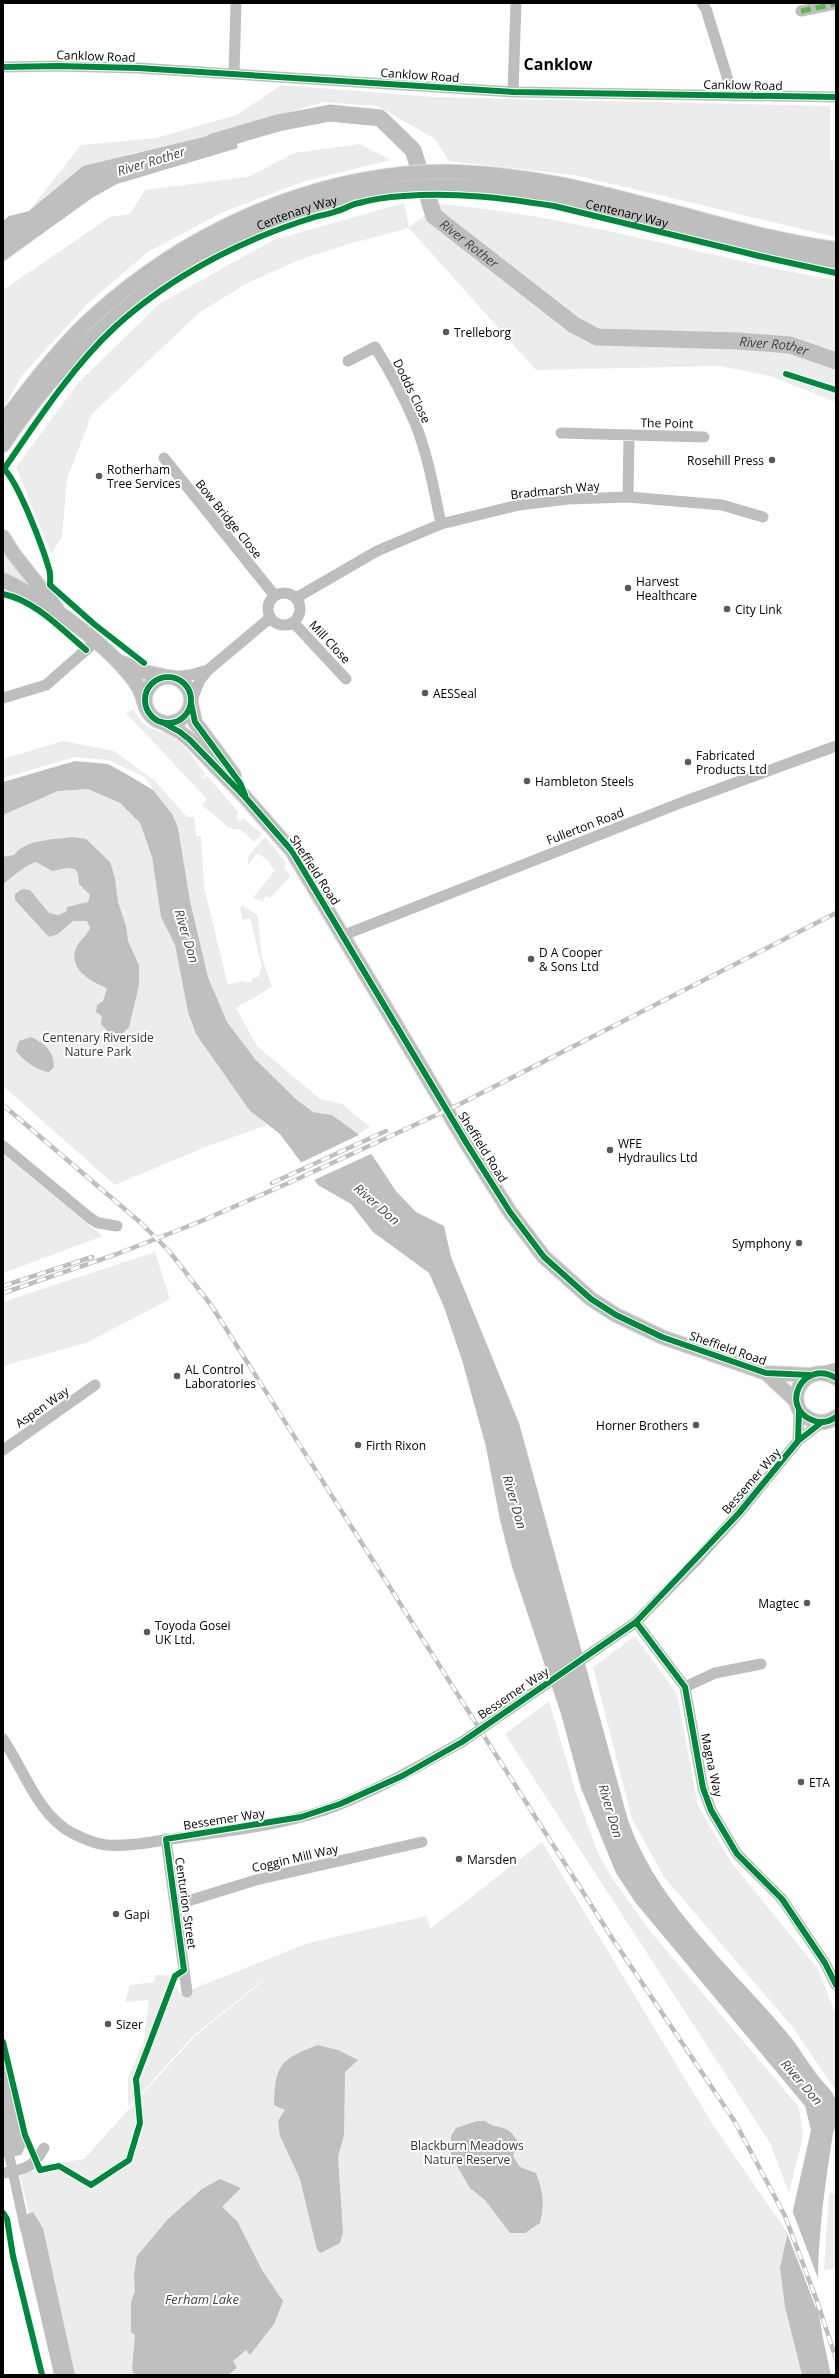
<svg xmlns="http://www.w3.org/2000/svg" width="839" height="2378" font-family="'Open Sans',sans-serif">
	<rect width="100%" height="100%" fill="#fff"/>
	<path fill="#ececec" d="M281 85 434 97 830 106V160H836V237L574 175 449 161 434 138 377 106 324 102 182 144 128 154 29 211 81 145 156 138 237 115Z
		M360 144 391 160 302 182 221 213 148 252 86 305 20 378 3 410V290L110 217 130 214 145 190 247 177 294 153Z
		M404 203 409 227 441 204C575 216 704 257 836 280V402L770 376 720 366 536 370 409 228 352 243 296 261 246 284 200 312 92 414 67 479 62 537 51 554 16 467 79 382 159 304 273 240Z
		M3 549 38 595 22 581 3 573Z
		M133 709C149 736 155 725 175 739 187 748 196 762 205 774L202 777 204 779 207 776 211 780 238 812 236 817 240 821 243 818 262 834 254 842 241 830 229 828 202 805 207 799 126 713Z
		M63 741 114 751 155 781 187 817H194L196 836H201L204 887 228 985 241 981 251 983 253 978 258 977 262 967 250 918 243 920 240 908 242 905 257 915 258 920 262 958 272 987 236 1008 257 1046 320 1099 342 1104 370 1127 358 1134 332 1115 313 1112 297 1100 255 1059 227 1022 208 977 190 901 178 828 145 777 108 760 75 757 3 778V759Z
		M88 789 120 803 140 823 152 857 161 917 175 945 188 1012 250 1111 267 1125 205 1147 115 1185 3 1086V815L58 791Z
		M265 837 286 862 284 869 290 874V877L270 898 267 896 263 899 264 902 253 898 275 870 269 864 270 862 258 853 248 865V856Z
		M3 1154 103 1236 3 1273Z
		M155 1252 170 1299 86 1343 3 1366V1302Z
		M635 1636 677 1694 698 1806 731 1862 818 1969 836 2015V2091L794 2029 664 1877 632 1819 593 1667Z
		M549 1701 576 1793 597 1851 612 1878 650 1931 799 2107 803 2136 789 2193 770 2143 505 1734Z
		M542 1842 713 2125 789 2235 780 2268 785 2307 802 2375H75L43 2228 33 2212 29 2214 20 2176 30 2171 47 2174 46 2165 84 2159 194 2037 264 1980 320 1963 263 1980 193 2036 128 2108V2078L144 2040 149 2000 125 2002 130 1985 154 1982 155 1975H172L180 1994 308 1943 427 1916 430 1929Z
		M829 2193H836V2268L824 2270Z"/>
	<path fill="#bfbfbf" d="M233 130 238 148 117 184 92 198 3 262V221L9 216 29 211 83 166Z
		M75 761 108 764 128 775 153 790 172 814 178 828 190 901 208 977 227 1022 255 1059 297 1100 313 1112 332 1115 358 1134 396 1191 416 1212 444 1226 451 1257 519 1423 628 1820C659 1908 735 1969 792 2039 800 2049 806 2060 813 2069 819 2079 830 2087 835 2098 839 2105 837 2126 833 2133 824 2192 815 2252 819 2312 821 2333 827 2355 831 2375H802L785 2307 780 2268 811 2130 805 2106 635 1902 616 1873 581 1788 561 1714 512 1567 500 1520 486 1447 462 1360 444 1307 429 1273 373 1232 351 1204 318 1185 280 1134 250 1111 196 1034 188 1012 175 945 161 917 152 857 140 823 120 803 88 789 58 791 3 815V782Z
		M72 837 86 839 110 862 115 878 118 902 126 926 128 941 139 965V985L129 1027 122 1034 112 1036 101 1024 102 1016 96 1012 97 1005 103 1001 107 988C91 982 66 968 77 946 81 939 86 937 90 928L87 921H73L58 934 49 937 15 900V894L22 889 30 890 49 913 58 915 66 912 67 907 88 902 90 895 79 884 78 874 75 869 67 868 52 871 36 862C27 864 12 877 3 884V857L14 855C26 839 53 840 72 837Z
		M31 1037C44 1043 54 1051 54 1067L49 1072C37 1071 23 1060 16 1051L19 1041Z
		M318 2045 338 2050 358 2060 345 2072 344 2135 338 2157 343 2232 340 2243 321 2253 317 2250 300 2179 280 2136 278 2121 285 2110 274 2105C275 2065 280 2059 318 2045Z
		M3 2048 26 2145 21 2155 4 2158Z
		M477 2121H485C497 2131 507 2122 517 2141L513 2156 520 2167 536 2173C543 2192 545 2203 540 2223L525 2233H510L485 2200 470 2188 451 2156V2136L456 2128Z
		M220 2179 241 2188 222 2207 237 2221 262 2270 283 2301 274 2324 250 2355 246 2350 233 2361 237 2368 228 2375H134L132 2369 135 2335 131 2332V2302L135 2291 134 2274 137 2256 168 2219 202 2189Z
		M33 2212 43 2228 75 2375H54L19 2223 23 2216Z"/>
	<path fill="#fff" d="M361 1134 373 1153 312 1181 298 1164Z
		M792 2210 821 2286V2296L816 2308 787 2233Z"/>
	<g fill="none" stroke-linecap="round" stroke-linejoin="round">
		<path stroke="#bfbfbf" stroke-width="10" d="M7 2145 25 2229"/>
		<path stroke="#bfbfbf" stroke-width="17" id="s1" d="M213 142 278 123 330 113 380 118 413 150 434 216 574 325 597 337 738 341 790 345 836 361"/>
		<defs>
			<g id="major">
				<path d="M3 422C32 384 61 345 97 313 186 233 304 179 425 172 469 170 516 176 559 184 652 202 742 236 836 249"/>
				<path id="s2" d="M3 445C115 277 295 166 502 189 593 199 682 228 771 250 792 255 815 257 836 261"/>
				<path d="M3 537 13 553 57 609"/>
				<path d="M3 580C45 599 115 649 139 688 142 694 144 702 146 708"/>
				<path d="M120 662 145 672 164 676"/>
				<circle cx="168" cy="700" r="23"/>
				<path d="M191 703 195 722 234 775"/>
				<path d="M162 722 180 732 190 740 245 797 292 851 467 1144 510 1212 544 1257 591 1299 616 1315 662 1337 766 1373 810 1375"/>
				<path d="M766 1373 797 1402"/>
				<path d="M836 1378C803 1358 779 1407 812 1420 821 1424 829 1422 836 1417"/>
			</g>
		</defs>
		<use href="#major" stroke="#dbdbdb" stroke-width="16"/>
		<path stroke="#bebebe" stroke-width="11" d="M702 3 706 9 733 96
			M801 11 836 4
			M3 67 58 66 138 68 513 92 836 97
			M234 73 236 3
			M513 92 516 3
			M348 361 375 347C390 371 404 397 415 423 428 455 434 490 441 524
			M561 433 704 437
			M164 458 275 596
			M628 497 629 435
			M268 609a16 16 0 1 1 32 0a16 16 0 1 1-32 0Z
			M296 598 377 551 441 524 519 505 568 499 628 497 722 505 763 517
			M294 623 346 679
			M208 670 270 618
			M172 677 190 675 208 670 200 680 191 702
			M3 698 46 685 95 642
			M344 935 683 802 836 746
			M3 1146 90 1218 98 1223 117 1226
			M818 1373 836 1368
			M799 1409 798 1441 822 1422
			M3 1450 95 1385
			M636 1622 685 1687 703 1788 711 1810 737 1854 782 1899 825 1963 836 1985
			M594 1651 636 1622 694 1563 739 1513 798 1441
			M685 1687 715 1673 761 1664
			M3 1739C24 1770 38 1815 72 1833 82 1838 95 1844 106 1845 130 1847 155 1841 178 1838 232 1830 290 1825 341 1804 383 1787 422 1764 462 1742
			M166 1839 187 1992
			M175 1905 256 1880 422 1842
			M3 2173C25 2169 32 2169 44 2148"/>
		<use href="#major" stroke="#bebebe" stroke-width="14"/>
		<defs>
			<path id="rail" d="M3 1105 141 1223 169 1251 211 1305 612 1938 735 2122 785 2216 817 2301 836 2359
				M272 1183 386 1131
				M3 1286 92 1257
				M3 1293 117 1254 199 1222 293 1181 458 1105 836 913"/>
		</defs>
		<use href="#rail" stroke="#bebebe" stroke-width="4.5"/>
		<use href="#rail" stroke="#fff" stroke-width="3" stroke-dasharray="9" stroke-linecap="butt"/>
		<path stroke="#bebebe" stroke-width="11" d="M462 1742 594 1651"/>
		<path stroke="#58b947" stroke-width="5" stroke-dasharray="10 5" stroke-linecap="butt" d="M801 11 836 4"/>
		<defs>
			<path id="cycleway" d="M3 67 58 66 138 68 513 92 836 97
				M786 374 836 390
				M3 468C18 481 43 548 49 569 51 574 50 580 50 585L94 624 144 663
				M4 469C37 421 72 367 115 327 171 276 243 239 315 217 322 215 330 214 337 211 345 209 351 204 359 203 373 199 389 197 404 196 455 192 504 198 554 206L759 256 836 273
				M3 594C36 601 61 629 86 650
				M145 700a23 23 0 1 1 46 0a23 23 0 1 1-46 0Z
				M191 703 195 722 240 783 245 795
				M162 722 180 732 190 740 245 797 292 851 467 1144 510 1212 544 1257 591 1299 616 1315 662 1337 766 1373 810 1375
				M836 1378C803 1358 779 1407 812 1420 821 1424 829 1422 836 1417
				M799 1409 798 1441 822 1422
				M636 1622 685 1687 703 1788 711 1810 737 1854 782 1899 825 1963 836 1985
				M3 2042 25 2135 40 2170 59 2166 91 2185 129 2160 140 2123 136 2079 175 1976 184 1970 166 1839 301 1817 340 1804 402 1776 462 1742 636 1622 739 1513 798 1441
				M3 2213 7 2219 13 2256 42 2375"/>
		</defs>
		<use href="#cycleway" stroke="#fff" stroke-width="8"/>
		<use href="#cycleway" stroke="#00873e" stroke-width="6"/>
	</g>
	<g fill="#595959" stroke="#fff" stroke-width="1.5">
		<circle cx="446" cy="332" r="4"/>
		<circle cx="772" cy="460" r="4"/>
		<circle cx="99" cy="476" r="4"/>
		<circle cx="628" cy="588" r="4"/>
		<circle cx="727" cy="609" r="4"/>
		<circle cx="425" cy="693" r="4"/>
		<circle cx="688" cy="762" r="4"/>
		<circle cx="527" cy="781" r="4"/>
		<circle cx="531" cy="959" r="4"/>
		<circle cx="610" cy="1150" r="4"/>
		<circle cx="799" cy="1243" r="4"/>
		<circle cx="177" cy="1376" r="4"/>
		<circle cx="696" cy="1425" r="4"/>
		<circle cx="358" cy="1445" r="4"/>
		<circle cx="807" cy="1603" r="4"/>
		<circle cx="147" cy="1632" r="4"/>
		<circle cx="801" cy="1782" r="4"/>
		<circle cx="459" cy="1859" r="4"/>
		<circle cx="116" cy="1914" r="4"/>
		<circle cx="108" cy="2024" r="4"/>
	</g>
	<g text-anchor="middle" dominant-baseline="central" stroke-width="4" stroke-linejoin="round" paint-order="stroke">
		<g font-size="12" fill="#000" stroke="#fff">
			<text transform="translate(96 56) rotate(2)">Canklow Road</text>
			<text transform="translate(420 75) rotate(4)">Canklow Road</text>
			<text transform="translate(743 85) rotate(1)">Canklow Road</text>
			<text stroke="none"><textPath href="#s2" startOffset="718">Centenary Way</textPath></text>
			<text stroke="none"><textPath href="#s2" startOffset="382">Centenary Way</textPath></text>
			<text transform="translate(412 391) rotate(64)">Dodds Close</text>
			<text transform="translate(667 423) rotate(1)">The Point</text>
			<text transform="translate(555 490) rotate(-6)">Bradmarsh Way</text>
			<text transform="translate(229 519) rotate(51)">Bow Bridge Close</text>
			<text transform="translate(330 642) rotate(47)">Mill Close</text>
			<text transform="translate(585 826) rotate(-21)">Fullerton Road</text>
			<text transform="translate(315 870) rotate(57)">Sheffield Road</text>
			<text transform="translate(483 1147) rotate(58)">Sheffield Road</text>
			<text transform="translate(728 1348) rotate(19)">Sheffield Road</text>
			<text transform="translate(42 1407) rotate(-35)">Aspen Way</text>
			<text transform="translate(751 1481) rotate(-49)">Bessemer Way</text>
			<text transform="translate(513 1693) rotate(-34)">Bessemer Way</text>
			<text transform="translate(712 1765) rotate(78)">Magna Way</text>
			<text transform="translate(224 1819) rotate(-9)">Bessemer Way</text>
			<text transform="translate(295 1858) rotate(-13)">Coggin Mill Way</text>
			<text transform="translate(186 1903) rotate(82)">Centurion Street</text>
		</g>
		<g font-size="12" fill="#000" stroke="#fff" text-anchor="start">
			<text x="454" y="332">Trelleborg</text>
			<text x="764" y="460" text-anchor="end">Rosehill Press</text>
			<text x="107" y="469">Rotherham<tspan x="107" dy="14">Tree Services</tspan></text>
			<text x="636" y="581">Harvest<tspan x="636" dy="14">Healthcare</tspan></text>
			<text x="735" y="609">City Link</text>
			<text x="433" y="693">AESSeal</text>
			<text x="696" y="755">Fabricated<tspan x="696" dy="14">Products Ltd</tspan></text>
			<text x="535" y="781">Hambleton Steels</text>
			<text x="539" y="952">D A Cooper<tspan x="539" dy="14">&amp; Sons Ltd</tspan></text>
			<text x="618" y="1143">WFE<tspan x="618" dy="14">Hydraulics Ltd</tspan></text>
			<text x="791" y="1243" text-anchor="end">Symphony</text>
			<text x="185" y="1369">AL Control<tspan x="185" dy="14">Laboratories</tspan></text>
			<text x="688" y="1425" text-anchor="end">Horner Brothers</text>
			<text x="366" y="1445">Firth Rixon</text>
			<text x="799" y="1603" text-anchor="end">Magtec</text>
			<text x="155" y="1625">Toyoda Gosei<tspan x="155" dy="14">UK Ltd.</tspan></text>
			<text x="809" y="1782">ETA</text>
			<text x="467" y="1859">Marsden</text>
			<text x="124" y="1914">Gapi</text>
			<text x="116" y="2024">Sizer</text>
		</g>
		<g font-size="12" fill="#333" stroke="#fff">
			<text x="98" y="1037">Centenary Riverside<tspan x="98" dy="14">Nature Park</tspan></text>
			<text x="467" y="2145">Blackburn Meadows<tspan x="467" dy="14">Nature Reserve</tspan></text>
		</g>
		<g font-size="13" font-style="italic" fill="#444" stroke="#fff">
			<text transform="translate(151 161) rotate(-17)">River Rother</text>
			<text stroke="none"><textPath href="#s1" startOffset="331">River Rother</textPath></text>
			<text stroke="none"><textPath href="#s1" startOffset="667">River Rother</textPath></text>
			<text transform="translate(187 936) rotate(73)">River Don</text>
			<text transform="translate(377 1204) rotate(41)">River Don</text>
			<text transform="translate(515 1502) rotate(74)">River Don</text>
			<text transform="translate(611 1811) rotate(73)">River Don</text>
			<text transform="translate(802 2082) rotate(49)">River Don</text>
			<text x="202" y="2299">Ferham Lake</text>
		</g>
		<g font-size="16" font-weight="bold" fill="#000" stroke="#fff">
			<text x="558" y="64">Canklow</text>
		</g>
	</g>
	<rect width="839" height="2378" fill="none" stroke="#000000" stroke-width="8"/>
</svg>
